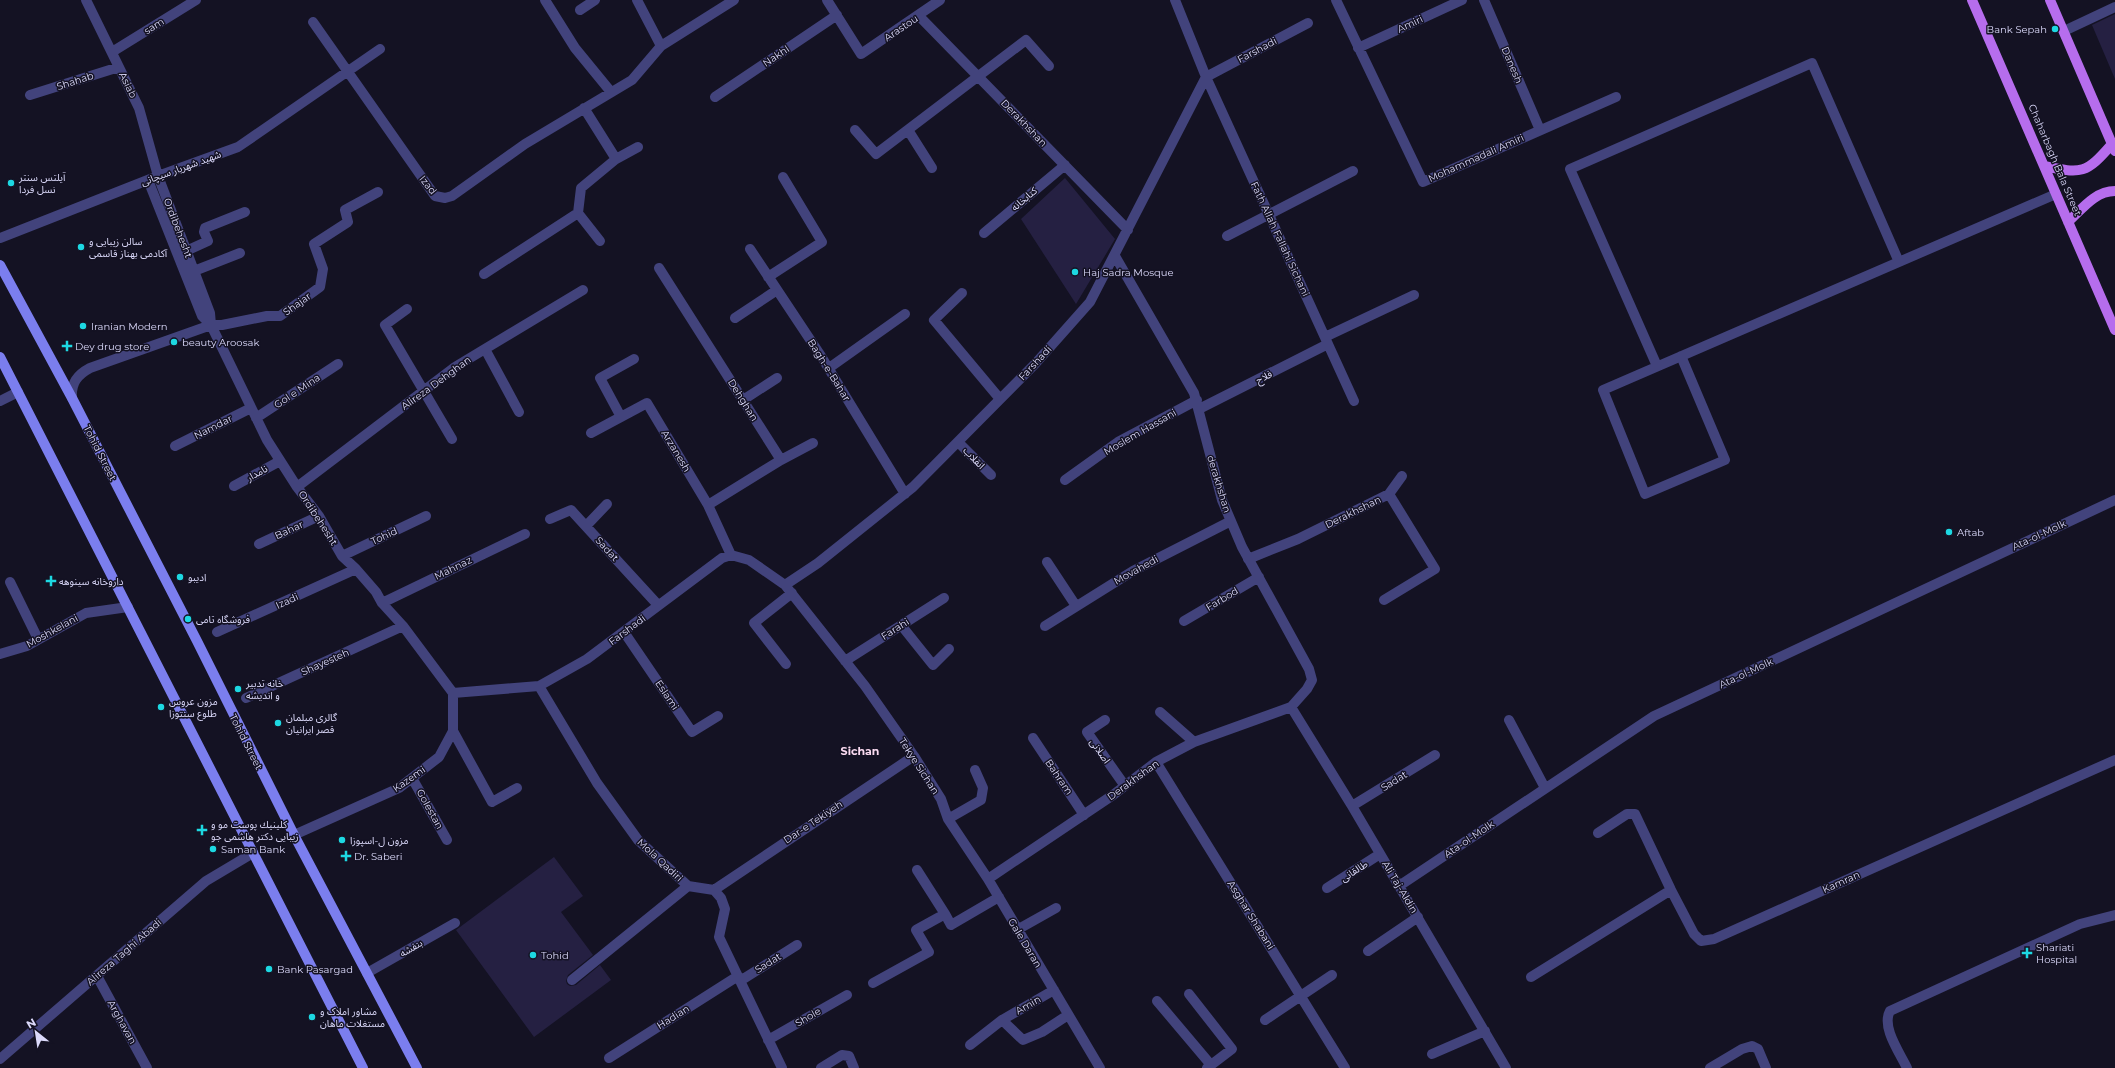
<svg xmlns="http://www.w3.org/2000/svg" width="2115" height="1068" font-family="Montserrat,'Noto Sans Arabic',sans-serif">
	<rect width="100%" height="100%" fill="#141223"/>
	<path fill="#252042" d="M2115 14V79L2092 25Z
		M1065 178 1115 239 1076 304 1021 219Z
		M554 857 583 896 561 912 593 955 568 975 566 981 567 984 570 986 576 985 600 965 611 980 534 1037 456 930Z"/>
	<g fill="none" stroke-linecap="round" stroke-linejoin="round">
		<path stroke="#42437c" stroke-width="10" d="M1681 356 1725 460 1645 494 1603 390 2056 194
			M1657 366 1570 169 1812 63 1899 262
			M1907 1068C1900 1053 1881 1027 1890 1011L2080 924 2115 915"/>
		<path stroke="#42437c" stroke-width="10" d="M86 0 139 108 158 176 210 313 211 325
			M545 0 575 48 611 92
			M637 0 661 46
			M827 0 861 54 940 0
			M1336 0 1423 182 1616 97
			M1484 0 1540 130
			M580 10 595 0
			M919 16 1128 230
			M313 22 435 196 445 198 452 196 525 144 632 80 661 46 734 0
			M1308 23 1206 77 1354 401
			M2064 31 2115 7
			M1358 48 1462 0
			M112 52 196 0
			M30 95 119 67
			M715 97 837 15
			M855 130 876 154 1026 40 1049 66
			M908 130 932 168
			M616 159 638 147
			M148 180 202 316 211 325 267 440 297 487 319 516 342 556 356 569 376 592 382 603 403 626 453 693
			M578 213 600 241
			M984 233 1065 165
			M1227 236 1353 171
			M0 238 158 176 238 147 380 49
			M750 249 821 356 905 494
			M186 251 208 241 204 232 205 228 245 212
			M659 268 781 460 708 505
			M194 271 240 253
			M484 274 578 213 581 188 616 159 584 108
			M768 277 822 242 783 177
			M962 293 934 320 1000 399
			M407 309 385 325 452 439
			M735 318 777 290
			M1325 337 1414 295
			M485 349 519 412
			M829 368 905 314
			M72 398C71 383 77 375 90 368L211 325H222L267 316H280L320 287 323 269 314 244 348 222 345 210 378 192
			M743 400 777 378
			M0 401 18 392
			M1199 409 1328 344
			M621 417 600 378 634 359
			M256 418 338 364
			M591 433 647 403 708 505 731 555
			M958 442 991 475
			M175 446 251 408
			M781 460 813 443
			M1065 480 1118 442 1197 400
			M234 486 280 461
			M297 487 455 367 583 290
			M1389 494 1402 476
			M550 519 571 510 658 605
			M586 526 607 504
			M259 544 319 516
			M342 556 426 516
			M1248 559 1298 539 1389 494 1435 569 1384 600
			M1047 562 1076 606
			M10 582 38 639
			M785 585 818 563 913 487 1035 364 1090 302 1206 77 1175 0
			M382 603 525 534
			M1184 621 1259 577
			M901 625 933 665 949 649
			M1045 626 1133 571 1231 521
			M217 632 356 569
			M624 632 692 732 718 716
			M0 654 27 646 86 613 128 607
			M845 661 944 598
			M786 664 754 623 792 593
			M539 686 597 783 638 840 688 886 714 890 721 898 725 909 719 937 782 1068
			M453 693 539 686 587 659 722 558 731 555 749 560 785 585 865 686 914 756 941 799 948 819 988 879 1100 1068
			M246 698 403 626
			M1291 707 1352 806 1506 1068
			M1160 712 1194 742
			M1105 720 1087 732 1125 786
			M1509 720 1545 788
			M453 731 492 802 517 788
			M1033 738 1084 815
			M1156 762 1345 1068
			M412 778 447 840
			M1352 806 1435 755
			M948 819 981 800 983 788 975 770
			M1598 833 1627 814H1635L1671 890 1694 934 1701 941 1714 939 2115 760
			M294 835 399 788 439 757 453 731V693
			M917 870 945 914
			M988 879 1113 795 1156 762 1194 742 1291 707 1307 689 1312 680 1309 669 1242 547 1222 500 1194 393 1115 256
			M1399 886 1654 716 2115 500
			M1327 888 1380 854
			M714 890 914 756
			M1017 930 1056 908
			M1368 951 1418 917
			M367 973 455 923
			M97 976 147 1068
			M1531 977 1671 890
			M572 980 688 886
			M740 981 797 945
			M873 983 929 952 916 930 945 914 951 925 999 897
			M1189 994 1232 1049 1211 1065
			M1157 1001 1211 1065 1207 1068
			M1002 1020 1054 990
			M1265 1020 1332 975
			M768 1040 847 995
			M970 1045 1002 1020 1023 1040 1042 1032 1068 1015
			M1432 1054 1485 1031
			M609 1058 738 976
			M0 1059 206 881 253 853
			M821 1068 842 1055 849 1056 854 1068
			M1710 1068 1742 1049 1752 1046 1758 1049 1766 1068"/>
		<path stroke="#7b7eee" stroke-width="10" d="M0 265 72 398 197 641 294 835 417 1068
			M0 357 363 1068"/>
		<path stroke="#b66ded" stroke-width="10" d="M1972 0 2115 330
			M2050 0 2115 151
			M2044 166C2082 174 2086 174 2112 144
			M2068 222C2082 209 2095 191 2115 191"/>
	</g>
	<g fill="#1dd8e2" stroke="#141223" stroke-width="1.5">
		<circle cx="2055" cy="29" r="4"/>
		<circle cx="11" cy="183" r="4"/>
		<circle cx="81" cy="247" r="4"/>
		<circle cx="1075" cy="272" r="4"/>
		<circle cx="83" cy="326" r="4"/>
		<circle cx="174" cy="342" r="4"/>
		<path d="M65 340h4v4h4v4h-4v4h-4v-4h-4v-4h4z"/>
		<circle cx="1949" cy="532" r="4"/>
		<circle cx="180" cy="577" r="4"/>
		<path d="M49 575h4v4h4v4h-4v4h-4v-4h-4v-4h4z"/>
		<circle cx="188" cy="619" r="4"/>
		<circle cx="238" cy="689" r="4"/>
		<circle cx="161" cy="707" r="4"/>
		<circle cx="278" cy="723" r="4"/>
		<path d="M200 824h4v4h4v4h-4v4h-4v-4h-4v-4h4z"/>
		<circle cx="342" cy="840" r="4"/>
		<circle cx="213" cy="849" r="4"/>
		<path d="M344 850h4v4h4v4h-4v4h-4v-4h-4v-4h4z"/>
		<path d="M2025 947h4v4h4v4h-4v4h-4v-4h-4v-4h4z"/>
		<circle cx="533" cy="955" r="4"/>
		<circle cx="269" cy="969" r="4"/>
		<circle cx="312" cy="1017" r="4"/>
	</g>
	<g text-anchor="middle" dominant-baseline="central" stroke-width="3" stroke-linejoin="round" paint-order="stroke">
		<g font-size="10" fill="#dbd9fa" stroke="#141223">
			<text transform="translate(1410 24) rotate(-25)">Amiri</text>
			<text transform="translate(154 26) rotate(-32)">sam</text>
			<text transform="translate(901 28) rotate(-34)">Arastou</text>
			<text transform="translate(1257 50) rotate(-28)">Farshadi</text>
			<text transform="translate(776 56) rotate(-34)">Nakhl</text>
			<text transform="translate(1512 65) rotate(67)">Danesh</text>
			<text transform="translate(75 81) rotate(-18)">Shahab</text>
			<text transform="translate(128 85) rotate(64)">Asiab</text>
			<text transform="translate(1024 123) rotate(46)">Derakhshan</text>
			<text transform="translate(1476 158) rotate(-24)">Mohammadali Amiri</text>
			<text transform="translate(2055 160) rotate(67)">Chaharbagh Bala Street</text>
			<text transform="translate(181 168) rotate(-20)">شهید شهریار سیچانی</text>
			<text transform="translate(428 185) rotate(51)">Izad</text>
			<text transform="translate(1024 199) rotate(-40)">کتابخانه</text>
			<text transform="translate(178 228) rotate(69)">Ordibehesht</text>
			<text transform="translate(1280 239) rotate(65)">Fath Allah Fallahi Sichani</text>
			<text transform="translate(297 304) rotate(-36)">Shajar</text>
			<text transform="translate(1035 363) rotate(-47)">Farshadi</text>
			<text transform="translate(829 370) rotate(58)">Bagh-e-Bahar</text>
			<text transform="translate(1264 377) rotate(-27)">فلاح</text>
			<text transform="translate(436 383) rotate(-36)">Alireza Dehghan</text>
			<text transform="translate(297 391) rotate(-34)">Gol e Mina</text>
			<text transform="translate(743 400) rotate(58)">Dehghan</text>
			<text transform="translate(213 427) rotate(-27)">Namdar</text>
			<text transform="translate(1140 432) rotate(-30)">Moslem Hassani</text>
			<text transform="translate(676 451) rotate(59)">Arzanesh</text>
			<text transform="translate(100 453) rotate(63)">Tohid Street</text>
			<text transform="translate(974 458) rotate(46)">انقلاب</text>
			<text transform="translate(257 473) rotate(-29)">نامدار</text>
			<text transform="translate(1219 484) rotate(73)">derakhshan</text>
			<text transform="translate(1353 512) rotate(-26)">Derakhshan</text>
			<text transform="translate(318 518) rotate(57)">Ordibehesht</text>
			<text transform="translate(289 530) rotate(-25)">Bahar</text>
			<text transform="translate(2039 535) rotate(-25)">Ata-ol-Molk</text>
			<text transform="translate(384 536) rotate(-25)">Tohid</text>
			<text transform="translate(607 549) rotate(47)">Sadat</text>
			<text transform="translate(453 568) rotate(-26)">Mahnaz</text>
			<text transform="translate(1136 570) rotate(-29)">Movahedi</text>
			<text transform="translate(1222 599) rotate(-31)">Farbod</text>
			<text transform="translate(287 601) rotate(-25)">Izadi</text>
			<text transform="translate(895 629) rotate(-33)">Farahi</text>
			<text transform="translate(627 630) rotate(-37)">Farshadi</text>
			<text transform="translate(52 631) rotate(-29)">Moshkelani</text>
			<text transform="translate(325 662) rotate(-24)">Shayesteh</text>
			<text transform="translate(1746 673) rotate(-25)">Ata-ol-Molk</text>
			<text transform="translate(667 695) rotate(56)">Eslami</text>
			<text transform="translate(246 742) rotate(63)">Tohid Street</text>
			<text transform="translate(1100 751) rotate(55)">اصلانی</text>
			<text transform="translate(919 766) rotate(57)">Tekye Sichan</text>
			<text transform="translate(1059 777) rotate(56)">Bahram</text>
			<text transform="translate(409 779) rotate(-35)">Kazemi</text>
			<text transform="translate(1133 780) rotate(-36)">Derakhshan</text>
			<text transform="translate(1394 781) rotate(-32)">Sadat</text>
			<text transform="translate(430 809) rotate(61)">Golestan</text>
			<text transform="translate(813 822) rotate(-34)">Dar-e Tekiyeh</text>
			<text transform="translate(1469 839) rotate(-34)">Ata-ol-Molk</text>
			<text transform="translate(660 860) rotate(43)">Mola Qadiri</text>
			<text transform="translate(1354 871) rotate(-33)">طالقانی</text>
			<text transform="translate(1841 882) rotate(-24)">Kamran</text>
			<text transform="translate(1400 887) rotate(59)">Ali Taj-Aldin</text>
			<text transform="translate(1251 915) rotate(58)">Asghar Shabani</text>
			<text transform="translate(1025 943) rotate(59)">Gale Daran</text>
			<text transform="translate(411 948) rotate(-30)">بنفشه</text>
			<text transform="translate(124 952) rotate(-41)">Alireza Taghi Abadi</text>
			<text transform="translate(768 963) rotate(-32)">Sadat</text>
			<text transform="translate(1028 1005) rotate(-30)">Amin</text>
			<text transform="translate(673 1017) rotate(-32)">Hadian</text>
			<text transform="translate(808 1017) rotate(-30)">Shole</text>
			<text transform="translate(122 1022) rotate(61)">Arghavan</text>
		</g>
		<g font-size="10" fill="#dbd9fa" stroke="#141223" text-anchor="start">
			<text x="2047" y="29" text-anchor="end">Bank Sepah</text>
			<text x="19" y="177">آیلتس سنتر<tspan x="19" dy="12">نسل فردا</tspan></text>
			<text x="89" y="241">سالن زیبایی و<tspan x="89" dy="12">آکادمی بهناز قاسمی</tspan></text>
			<text x="1083" y="272">Haj Sadra Mosque</text>
			<text x="91" y="326">Iranian Modern</text>
			<text x="182" y="342">beauty Aroosak</text>
			<text x="75" y="346">Dey drug store</text>
			<text x="1957" y="532">Aftab</text>
			<text x="188" y="577">ادیبو</text>
			<text x="59" y="581">داروخانه سینوهه</text>
			<text x="196" y="619">فروشگاه تامی</text>
			<text x="246" y="683">خانه تدبیر<tspan x="246" dy="12">و اندیشه</tspan></text>
			<text x="169" y="701">مزون عروس<tspan x="169" dy="12">طلوع سنتوزا</tspan></text>
			<text x="286" y="717">گالری مبلمان<tspan x="286" dy="12">قصر ایرانیان</tspan></text>
			<text x="211" y="824">كلينيك پوست مو و<tspan x="211" dy="12">زيبايى دکتر هاشمی جو</tspan></text>
			<text x="350" y="840">مزون ل-اسپوزا</text>
			<text x="221" y="849">Saman Bank</text>
			<text x="354" y="856">Dr. Saberi</text>
			<text x="2036" y="947">Shariati<tspan x="2036" dy="12">Hospital</tspan></text>
			<text x="541" y="955">Tohid</text>
			<text x="277" y="969">Bank Pasargad</text>
			<text x="320" y="1011">مشاور املاک و<tspan x="320" dy="12">مستغلات ماهان</tspan></text>
		</g>
		<g font-size="11" font-weight="bold" fill="#fadaf0" stroke="#141223">
			<text x="860" y="751">Sichan</text>
		</g>
	</g>
	<g transform="translate(36 1032) rotate(330)" stroke="#141223" stroke-width="3" paint-order="stroke">
	<path d="M0-3L7 15L0 10L-7 15Z" fill="#dbd9fa"/>
	<text y="-6" font-size="11" font-weight="bold" text-anchor="middle" fill="#dbd9fa">N</text>
	</g>
</svg>
